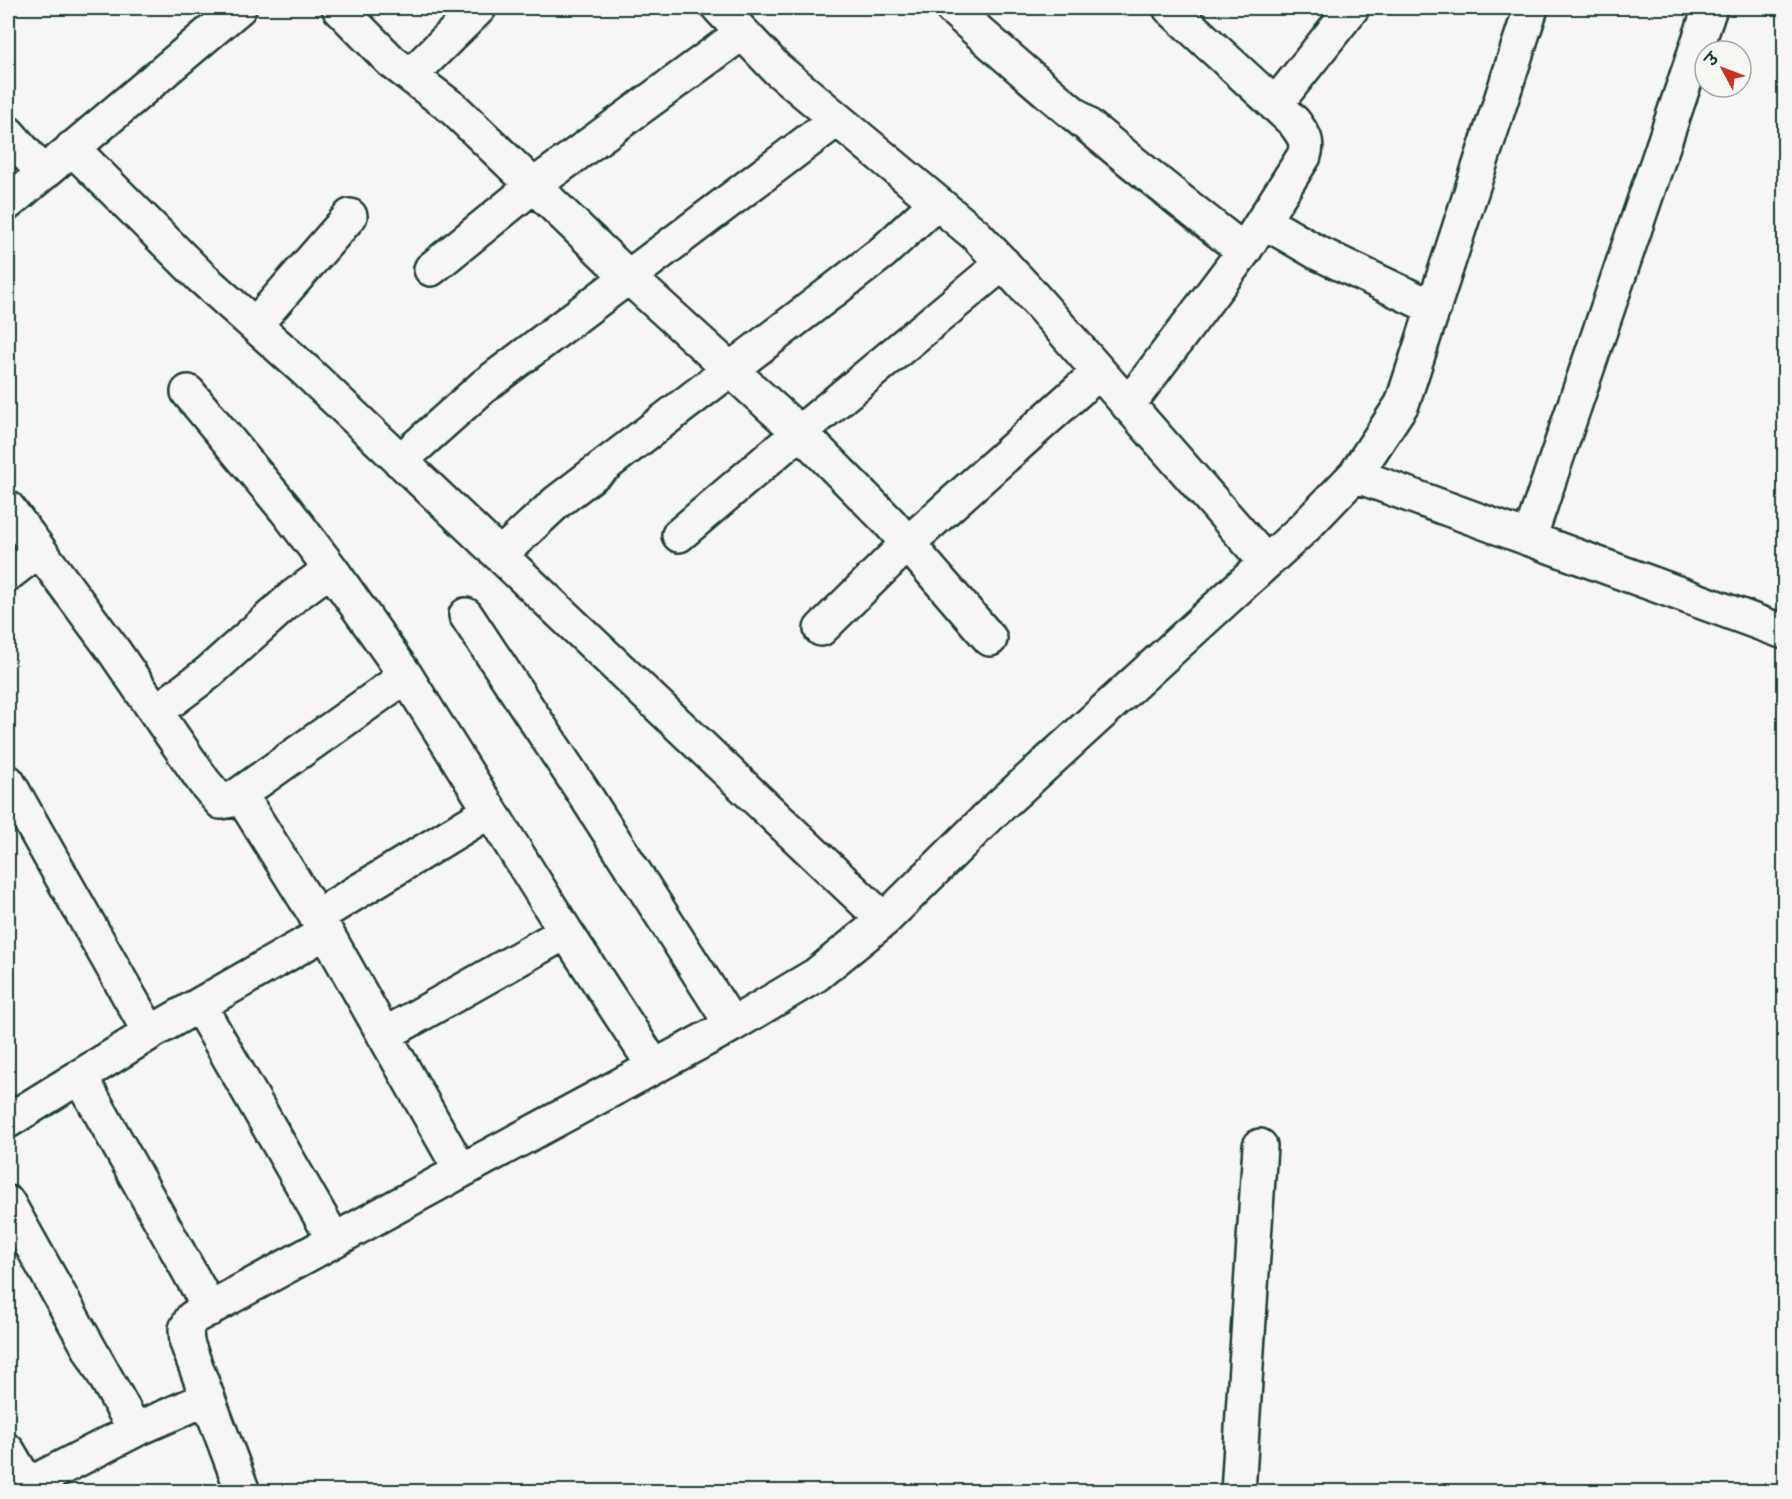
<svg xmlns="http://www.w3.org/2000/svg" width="1792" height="1499" font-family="'Gochi Hand','Playpen Sans Deva',sans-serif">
	<rect width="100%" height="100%" fill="#f6f6f2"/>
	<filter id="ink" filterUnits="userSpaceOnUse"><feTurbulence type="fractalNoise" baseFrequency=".0167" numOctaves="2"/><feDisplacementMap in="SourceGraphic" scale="12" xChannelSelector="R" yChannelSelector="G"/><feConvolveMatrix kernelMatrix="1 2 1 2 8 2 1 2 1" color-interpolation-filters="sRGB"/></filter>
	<g filter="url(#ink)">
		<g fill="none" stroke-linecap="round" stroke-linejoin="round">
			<defs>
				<path id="minor" d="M339 8 391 61 454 109 623 272 811 443 889 522 990 639
					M719 8 777 69 976 235 1023 285 1266 562
					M952 8C1046 93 1144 173 1244 251
					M411 75 479 8
					M1275 105 1352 8
					M8 133 43 173
					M72 148 201 277 306 371 884 920
					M8 203 239 8
					M1263 221 1318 253 1434 308
					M431 269 533 186 742 33
					M255 325 350 216
					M188 392 286 510 331 569 406 676 566 932 654 1066
					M1128 405 1244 251 1304 156C1309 140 1303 135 1294 122L1170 8
					M400 461 484 386 836 120
					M1355 475 1784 632
					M8 508 114 651 204 782 221 802 231 800 240 794 406 676
					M679 535 800 432 1003 263
					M1529 539 1710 8
					M500 555 557 502 829 294 883 252 936 203
					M8 574 39 550
					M466 615 587 798 732 1025
					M821 629 907 544 1099 372
					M156 712 208 673 294 596 331 569
					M8 782 150 1033
					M240 794 326 932 461 1171
					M316 917 490 811
					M199 1005 334 1240
					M384 1035 566 932
					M80 1076 210 1309
					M8 1121 150 1033 326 932
					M8 1203 135 1430
					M8 1451 28 1485 29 1492
					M28 1485 135 1430 208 1398
					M243 1492 187 1343 186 1329 192 1318 461 1171 732 1025 816 975 884 920 989 816 1305 527 1355 475 1402 404 1531 8
					M1238 1492 1260 1146"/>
			</defs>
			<use href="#minor" stroke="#1f3d34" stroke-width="38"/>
			<use href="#minor" stroke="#f6f6f2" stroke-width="33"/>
		</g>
	</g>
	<rect width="1792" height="1499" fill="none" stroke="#f6f6f2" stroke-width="30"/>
	<rect x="15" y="15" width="1762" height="1469" fill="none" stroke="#1f3d34" stroke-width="2" filter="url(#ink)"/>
	<g transform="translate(1723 69) rotate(311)"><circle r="28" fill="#f6f6f2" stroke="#a0aca6" stroke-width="1.5"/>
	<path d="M0-4.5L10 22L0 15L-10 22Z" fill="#c8321e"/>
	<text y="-9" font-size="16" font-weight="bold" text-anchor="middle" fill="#1f3d34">उ</text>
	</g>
</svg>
